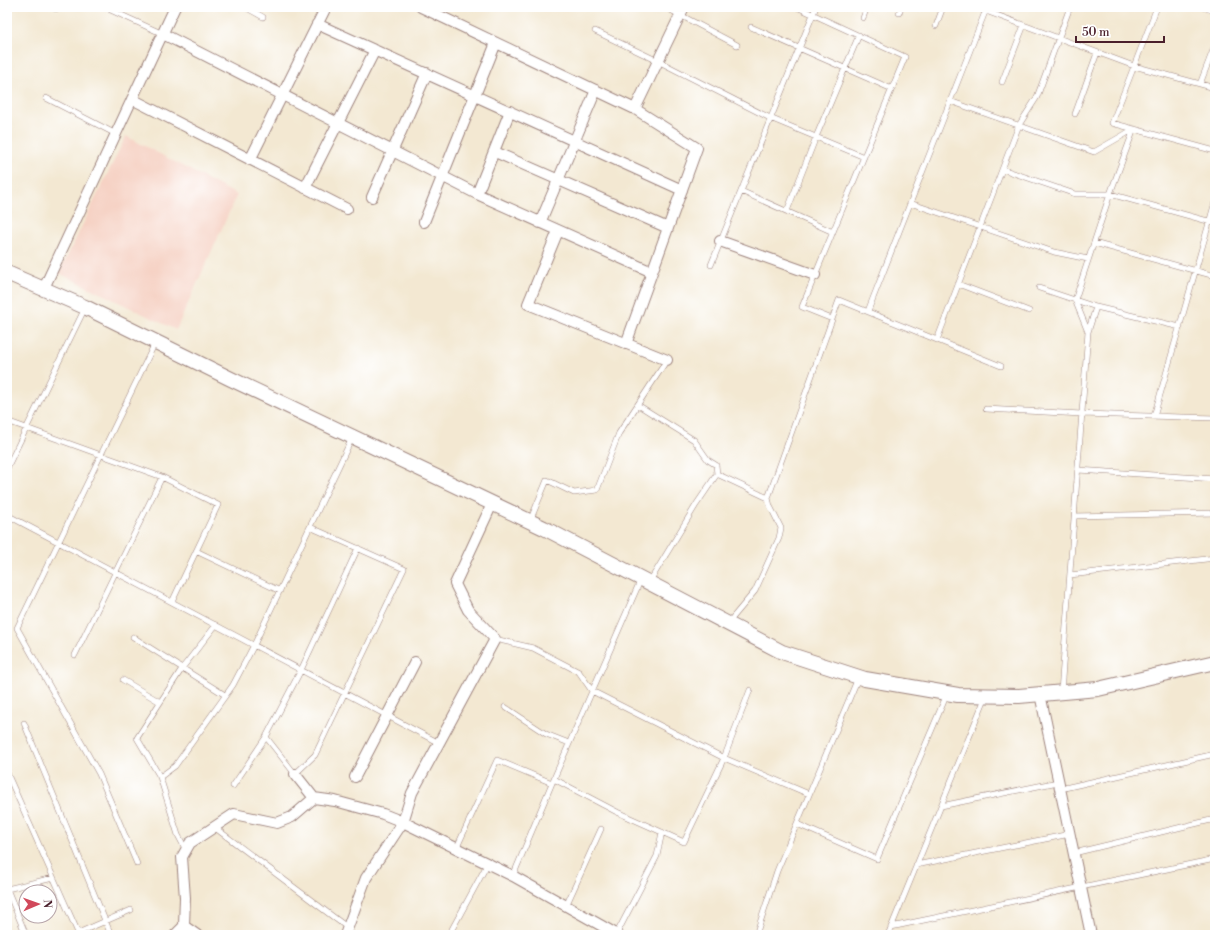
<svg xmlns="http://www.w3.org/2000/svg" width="1222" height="942" font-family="'Libre Bodoni',serif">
	<rect width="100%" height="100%" fill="#fff"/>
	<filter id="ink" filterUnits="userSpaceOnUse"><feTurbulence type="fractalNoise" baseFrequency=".025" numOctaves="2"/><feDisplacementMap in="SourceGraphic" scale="8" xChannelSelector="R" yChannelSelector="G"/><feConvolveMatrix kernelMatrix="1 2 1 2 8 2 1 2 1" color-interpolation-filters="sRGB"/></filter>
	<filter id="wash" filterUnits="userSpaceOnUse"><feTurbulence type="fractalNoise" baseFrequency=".012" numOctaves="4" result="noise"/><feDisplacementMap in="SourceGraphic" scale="16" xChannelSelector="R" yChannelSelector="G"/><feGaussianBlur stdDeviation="0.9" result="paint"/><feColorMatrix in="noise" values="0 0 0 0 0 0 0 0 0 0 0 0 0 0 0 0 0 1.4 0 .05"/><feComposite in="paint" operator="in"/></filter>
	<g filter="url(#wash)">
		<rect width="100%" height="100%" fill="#f3e8d2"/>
		<path fill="#f6d2c4" d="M126 136 237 195 176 330 59 273Z"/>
	</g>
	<g filter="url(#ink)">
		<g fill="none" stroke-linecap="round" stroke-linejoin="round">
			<defs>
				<path id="lane" d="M51 7 56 9 57 7
					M104 7 163 34
					M245 7 263 17
					M665 7 737 45
					M797 7 905 57 802 307 832 319
					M975 7 1134 66 1215 88
					M1157 7 1112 123 1215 151
					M1202 7 1215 11
					M899 13 901 7
					M863 18 867 7
					M936 26 943 7
					M751 27 892 89
					M595 31 658 61 770 118 864 157
					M1002 82 1024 25
					M1200 84 1215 45
					M46 98 116 134
					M950 101 1094 152 1134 129
					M1075 114 1097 53
					M1002 169 1075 194H1110L1215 223
					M741 191 833 232
					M910 203 1054 252 1088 259
					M787 211 816 137 859 35
					M1094 243 1215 276
					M711 265 816 7
					M958 284 1029 311
					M1039 288 1096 307 1180 327
					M868 311 987 7
					M1088 332 1075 300 1110 194 1134 129
					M937 340 1019 125 1037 97 1070 7
					M638 405 694 440 708 460 716 465 717 474
					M986 409 1082 414 1215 418
					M1154 416 1215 202
					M7 421 162 477 218 505 172 602
					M7 468 85 308
					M1078 470 1215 479
					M7 515 439 743
					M1074 516 1215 513
					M530 521 547 480 574 493 597 490 619 433 667 360
					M196 551 280 591
					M1070 575 1215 558
					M650 581 696 505 717 474 768 498
					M729 622 755 591 779 538 781 528 770 506 768 498 839 300 1001 366
					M133 637 225 695
					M495 639 533 648 579 672 592 691 724 758 809 794
					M75 655 162 477
					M123 680 160 702
					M1061 692 1088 332 1096 307
					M505 707 546 734 569 743 568 745
					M24 723 111 935
					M266 737 295 774 315 755 404 569 310 527
					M7 773 79 935
					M160 777 175 766 233 685 254 645 352 438
					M554 779 617 812 684 842 724 758 750 690
					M233 786 266 737 301 670 358 548
					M1060 789 1215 754
					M941 806 1058 782
					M797 824 877 859 947 694
					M214 827 348 928
					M457 847 497 760 552 783
					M186 850 178 835 160 777 137 738 183 667 216 625
					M1074 853 1215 819
					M137 864 99 774 17 628 155 343
					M916 865 1070 834
					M513 876 552 783 641 579
					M7 889 26 935
					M7 889 53 878
					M566 906 601 829
					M891 927 1215 859
					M78 933 131 910
					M457 935 451 931 488 863
					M616 935 657 856 662 832
					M756 935 777 871 858 678
					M888 935 986 696"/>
				<path id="street" d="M421 7 635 109 697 148 626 344
					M317 24 682 190
					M163 34 477 194 652 272
					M132 99 347 209
					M635 109 684 7
					M495 152 668 228
					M250 160 326 7
					M305 188 375 50
					M477 194 510 111
					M372 197 427 73
					M424 222 496 43
					M540 223 596 90
					M558 231 528 304 667 360
					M720 241 815 275
					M44 288 175 7
					M1040 694 1091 935
					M295 774 314 798
					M355 777 415 662
					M184 926 197 935
					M175 935 184 926 185 898 182 857 190 843 234 814 277 823 292 817 314 798 335 801 383 814 403 822 513 876 618 935
					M345 935 366 878 403 822 412 793 495 639 468 610 455 584 492 504"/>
				<path id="secondary" d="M7 273 85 307 231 379 544 528 782 652 865 679 958 695 1019 696 1098 689 1215 662"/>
			</defs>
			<use href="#lane" stroke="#9e847e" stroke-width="6"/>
			<use href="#street" stroke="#9e847e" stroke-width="12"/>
			<use href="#secondary" stroke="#9e847e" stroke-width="16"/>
			<use href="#lane" stroke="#fff" stroke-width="5"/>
			<use href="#street" stroke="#fff" stroke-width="10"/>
			<use href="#secondary" stroke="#fff" stroke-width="14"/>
		</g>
	</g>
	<rect width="1222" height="942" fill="none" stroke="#fff" stroke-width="24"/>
	<g transform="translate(38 904) rotate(88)"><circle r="19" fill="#ffffff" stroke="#b7a5aa"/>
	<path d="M0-3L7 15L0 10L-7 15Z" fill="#d1495b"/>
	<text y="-6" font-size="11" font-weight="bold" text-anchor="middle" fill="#4a1f2b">N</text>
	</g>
	<path d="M1076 36v6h88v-6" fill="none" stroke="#4a1f2b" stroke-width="2"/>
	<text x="1082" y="36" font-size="12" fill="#4a1f2b" stroke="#ffffff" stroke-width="3" paint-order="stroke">50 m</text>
</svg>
